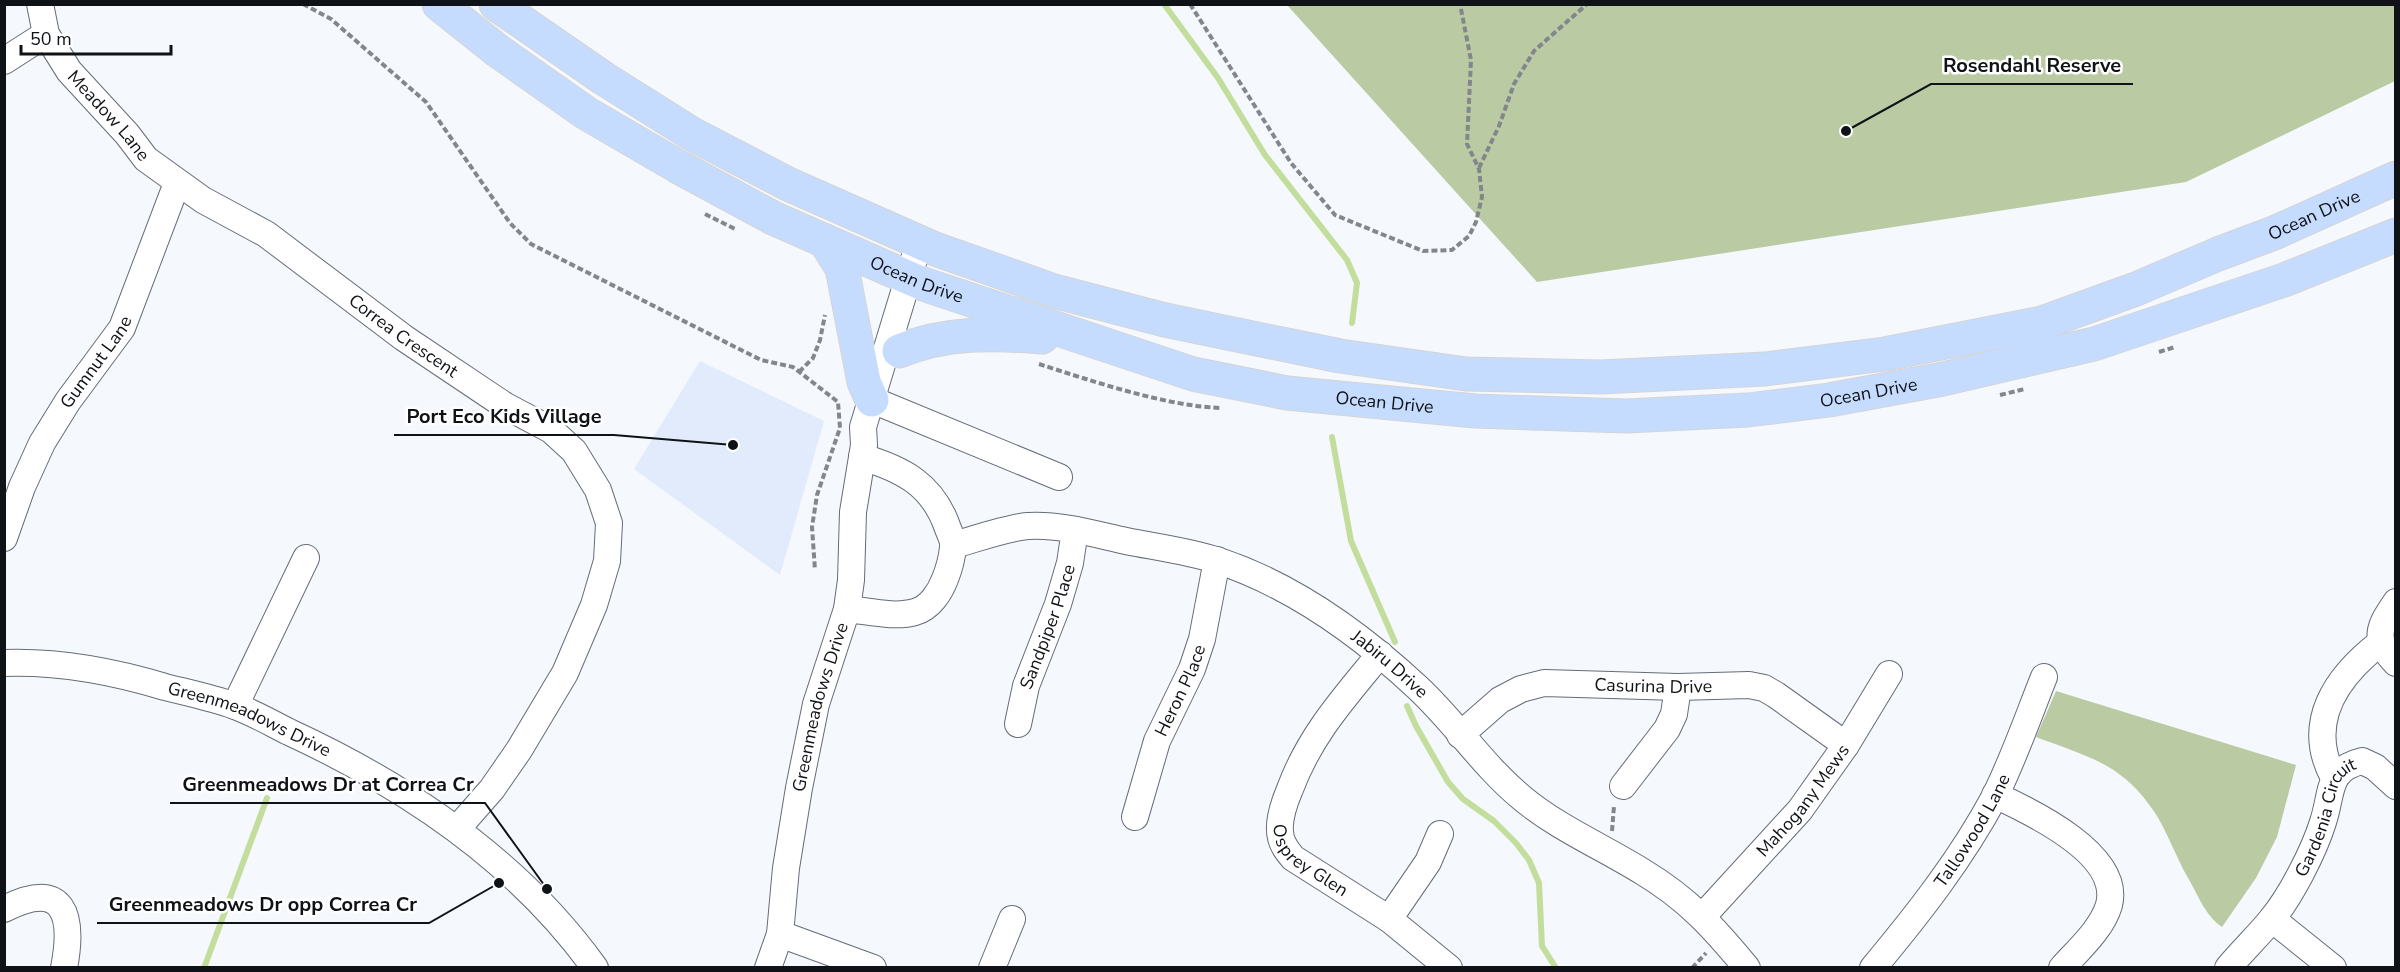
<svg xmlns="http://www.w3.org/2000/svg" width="2400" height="972" font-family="'Nunito Sans',sans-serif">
	<rect width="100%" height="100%" fill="#f5f8fd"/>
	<path fill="#e2ebfb" d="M700 361 824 421 780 575 634 469Z"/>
	<path fill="#bacba4" d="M1287 5H2395V81L2186 182 1537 282Z
		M2056 691 2296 765 2277 837 2256 878 2222 927C2205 915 2199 897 2188 878 2177 859 2169 836 2157 816 2124 764 2091 758 2036 737Z"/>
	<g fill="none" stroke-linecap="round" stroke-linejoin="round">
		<path stroke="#c3de9c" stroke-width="6" d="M1164 4 1218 78 1265 155 1347 260 1357 283 1352 323
			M1332 437 1351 541 1395 642
			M1407 706 1416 726 1448 782 1463 799 1494 821 1516 843 1529 860 1539 883 1542 946 1556 968
			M204 968 267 798"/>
		<defs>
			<g id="minor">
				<path id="s1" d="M40 4 46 34 69 71 127 134 146 159 203 200 266 234 404 338 504 405 551 430 574 451 598 490 609 523 607 561 594 605 565 673 519 750 492 789 457 829"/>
				<path d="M4 61 46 34"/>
				<path d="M882 404 1059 477"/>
				<path id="s2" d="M4 538 22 487 42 443 68 401 122 328 177 183"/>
				<path id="s3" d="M954 545C976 539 1005 528 1028 526 1061 524 1094 534 1126 541 1156 547 1189 551 1219 561 1294 586 1360 634 1417 687 1455 722 1482 765 1522 798 1558 828 1603 847 1643 872 1688 899 1714 928 1747 968"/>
				<path d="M2396 602C2379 627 2372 639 2396 663"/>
				<path d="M847 609C868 611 895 618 915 612 930 608 940 592 945 579 949 569 952 558 953 547 954 541 949 532 947 526 932 484 902 469 862 457"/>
				<path id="s4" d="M1380 654C1344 698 1310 735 1290 789 1284 803 1277 823 1281 838 1283 846 1288 852 1293 858L1389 919 1449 968"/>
				<path id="s5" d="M4 663C60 661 112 671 165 687 189 693 213 698 235 706 254 713 271 723 289 732 406 786 519 862 595 968"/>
				<path d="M235 706 306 558"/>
				<path id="s6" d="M1018 724 1026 686 1058 604 1070 563 1075 530"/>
				<path id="s7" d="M1460 735 1500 700 1521 689 1544 683 1678 687 1749 685 1764 688 1776 695 1846 745"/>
				<path d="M2334 778C2304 723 2336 677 2380 643"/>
				<path d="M1623 786 1667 729 1674 714 1678 687"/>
				<path d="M1995 795C2032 812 2122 855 2109 905 2102 929 2078 950 2062 968"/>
				<path id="s8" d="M1135 817 1157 741 1192 669 1202 639 1217 560"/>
				<path d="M4 909C65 878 74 916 64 968"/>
				<path id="s9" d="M1703 916 1800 810 1846 745 1889 674"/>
				<path d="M1389 919 1428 862 1440 834"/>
				<path d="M2272 919 2333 968"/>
				<path d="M780 934 873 968"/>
				<path id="s10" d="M768 968 780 934 786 868 799 788 816 704 847 609 851 580 853 512 864 445 863 427 919 243"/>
				<path d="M992 968 1012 919"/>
				<path id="s11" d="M1873 968C1918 914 1962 858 1995 796 2014 758 2028 717 2044 677"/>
				<path id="s12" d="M2228 968C2242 951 2258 936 2271 920 2291 896 2314 851 2323 822 2333 792 2326 770 2362 761L2375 767 2396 786"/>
			</g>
			<g id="major">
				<path id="s13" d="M439 4 498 51 586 113 677 166 773 218 923 284 1193 374 1287 393 1475 411 1626 416 1748 410 1829 400 1943 379 2094 344 2284 280 2396 235"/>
				<path id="s14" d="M496 4 603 78 692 134 788 184 935 249 1054 291 1165 320 1340 356 1466 374 1601 377 1765 369 1885 354 2042 323 2136 289 2218 254 2274 233 2396 178"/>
				<path d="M825 241 842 268 864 382 872 400"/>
				<path d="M899 351C946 332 993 333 1042 337"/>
			</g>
		</defs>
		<use href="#minor" stroke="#656c77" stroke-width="28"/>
		<use href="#major" stroke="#d4d4d5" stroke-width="35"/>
		<path stroke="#83868a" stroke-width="4" stroke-dasharray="6 3" stroke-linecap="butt" d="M303 4 331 19 426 102 510 223 531 244 761 360 793 367 838 402 840 428 817 495 812 527 815 570
			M1190 4 1291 163 1335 215 1423 251 1452 250 1469 236 1476 222 1482 197 1479 169 1467 144 1471 60 1460 4
			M1479 168 1499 126 1514 84 1534 51 1587 4
			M705 214 735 229
			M2159 352 2175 347
			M1039 364C1092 381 1165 406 1221 408
			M799 372 813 358 820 340 825 315
			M2000 395 2025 389
			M1612 831 1614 806
			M1692 968 1706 953"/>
		<use href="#minor" stroke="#fff" stroke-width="26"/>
		<use href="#major" stroke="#c6dcff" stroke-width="33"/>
	</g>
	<g text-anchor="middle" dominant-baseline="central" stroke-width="5" stroke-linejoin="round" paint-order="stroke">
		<g font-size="18" fill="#0f1216" stroke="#fff">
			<text stroke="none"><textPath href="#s1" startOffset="134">Meadow Lane</textPath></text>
			<text stroke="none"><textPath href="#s14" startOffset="1924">Ocean Drive</textPath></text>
			<text stroke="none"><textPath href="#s13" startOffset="554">Ocean Drive</textPath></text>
			<text stroke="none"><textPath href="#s1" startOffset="504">Correa Crescent</textPath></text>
			<text stroke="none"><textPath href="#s2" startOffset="200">Gumnut Lane</textPath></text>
			<text stroke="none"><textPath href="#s13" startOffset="1526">Ocean Drive</textPath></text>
			<text stroke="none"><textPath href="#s13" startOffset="1040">Ocean Drive</textPath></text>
			<text stroke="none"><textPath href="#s6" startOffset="102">Sandpiper Place</textPath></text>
			<text stroke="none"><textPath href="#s3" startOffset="472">Jabiru Drive</textPath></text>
			<text stroke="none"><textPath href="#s7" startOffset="210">Casurina Drive</textPath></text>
			<text stroke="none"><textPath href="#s8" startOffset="135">Heron Place</textPath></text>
			<text stroke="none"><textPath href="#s10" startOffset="267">Greenmeadows Drive</textPath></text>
			<text stroke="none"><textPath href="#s5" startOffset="254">Greenmeadows Drive</textPath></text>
			<text stroke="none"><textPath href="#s9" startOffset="153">Mahogany Mews</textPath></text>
			<text stroke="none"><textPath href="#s12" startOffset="182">Gardenia Circuit</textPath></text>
			<text stroke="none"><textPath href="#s11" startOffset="170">Tallowood Lane</textPath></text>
			<text stroke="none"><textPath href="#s4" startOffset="250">Osprey Glen</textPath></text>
		</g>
	</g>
	<path fill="none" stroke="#0f1216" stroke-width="2" d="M1846 131L1931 84H2133M733 445L614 435H394M547 889L485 803H170M499 883L429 923H97"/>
	<g fill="#0f1216" stroke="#fff" stroke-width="2">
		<circle cx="1846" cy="131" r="6"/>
		<circle cx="733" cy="445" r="6"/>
		<circle cx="547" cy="889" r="6"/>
		<circle cx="499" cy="883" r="6"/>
	</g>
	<g font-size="20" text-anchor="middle" font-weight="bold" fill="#0f1216" stroke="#fff" stroke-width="5" stroke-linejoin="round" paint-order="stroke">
		<text x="2032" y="72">Rosendahl Reserve</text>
		<text x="504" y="423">Port Eco Kids Village</text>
		<text x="328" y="791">Greenmeadows Dr at Correa Cr</text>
		<text x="263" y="911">Greenmeadows Dr opp Correa Cr</text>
	</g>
	<rect width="2400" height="972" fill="none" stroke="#0f1216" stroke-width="12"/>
	<path d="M21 45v9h150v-9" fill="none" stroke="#0f1216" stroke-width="3"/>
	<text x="30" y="45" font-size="18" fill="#0f1216" stroke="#ffffff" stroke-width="4.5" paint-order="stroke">50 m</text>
</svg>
